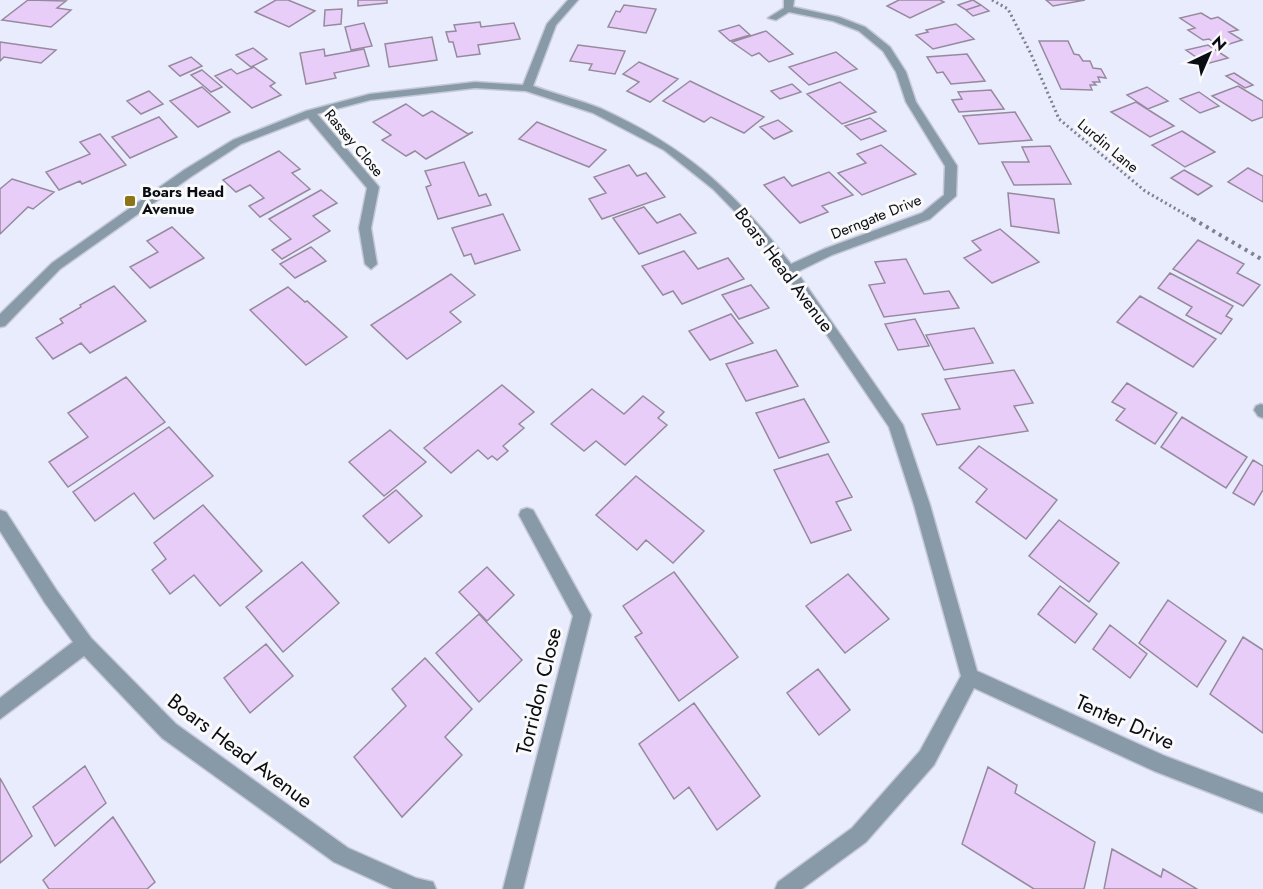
<svg xmlns="http://www.w3.org/2000/svg" width="1263" height="889" font-family="Jost,sans-serif">
	<rect width="100%" height="100%" fill="#e9ecfc"/>
	<path fill="#e8cdf8" stroke="#978a9f" stroke-width="1.5" d="M28 0 66 1 57 8 71 10 51 27 2 20Z
		M276 0H288L315 11 289 27 255 12Z
		M358 0H387V3L358 6Z
		M899 0H940L944 2 910 18 887 6Z
		M973 0 981 5 966 10 958 5Z
		M1046 0H1085L1053 6Z
		M624 5 656 9 646 33 608 27 616 11 620 12Z
		M981 5 989 11 973 16 966 10Z
		M342 9 341 24 324 26 325 10Z
		M1201 13 1211 19 1218 17 1238 30 1229 32 1242 40 1220 47 1209 39 1203 40 1188 30 1195 28 1180 18Z
		M480 22 481 27 514 23 520 39 478 45 480 54 457 57 453 42H449L446 32 456 31 454 25Z
		M364 23 372 46 351 50 345 27Z
		M956 24 974 39 933 49 916 35 928 32 926 30Z
		M739 25 750 35 730 41 719 31Z
		M766 31 793 54 769 62 759 53 752 56 732 42Z
		M432 37 437 60 389 67 385 44Z
		M1039 41H1068L1074 54 1079 55 1083 61H1090L1093 68 1101 69 1106 78 1098 77 1100 82H1093L1096 85H1090L1092 90 1061 89Z
		M0 42 56 50 41 63 4 57 0 61Z
		M578 45 625 51 615 74 589 70 592 64 570 61Z
		M1208 45 1228 58 1206 64 1186 50Z
		M253 48 267 59 251 67 236 55Z
		M324 49 325 56 364 49 369 66 334 73 336 78 306 84 300 53Z
		M836 52 857 69 809 85 789 67Z
		M967 54 985 81 951 84 943 72 937 73 927 57Z
		M191 57 202 66 180 76 169 66Z
		M639 62 678 79 650 102 627 91 639 82 623 74Z
		M254 67 275 83 270 86 281 95 252 108 215 76 231 69 237 74Z
		M202 70 222 87 211 92 191 75Z
		M1234 73 1253 85 1245 88 1226 76Z
		M690 81 764 117 744 133 711 117 704 122 663 101Z
		M840 82 876 112 842 124 807 94Z
		M792 84 801 92 780 99 771 91Z
		M1238 86 1263 101V117L1252 121 1212 96Z
		M202 87 230 112 198 127 170 101Z
		M1147 87 1168 101 1148 109 1127 95Z
		M991 90 1004 109 959 112 952 100 962 99 958 92Z
		M149 91 163 104 141 114 127 101Z
		M1199 92 1219 106 1200 113 1180 99Z
		M1136 102 1174 126 1150 137 1111 112Z
		M406 104 423 116 432 111 468 134 473 132 426 159 415 151 406 156 382 140 391 135 373 122Z
		M1015 112 1032 140 979 144 963 116Z
		M159 117 177 137 130 158 112 137Z
		M870 118 886 131 861 140 845 126Z
		M778 120 792 131 774 139 760 127Z
		M537 122 606 150 589 167 519 139Z
		M1182 131 1215 152 1185 167 1152 145Z
		M100 134 126 165 82 184 80 181 59 190 46 172 90 154 80 142Z
		M881 145 916 174 862 195 838 173 866 163 857 154Z
		M1050 146 1071 184 1014 185 1002 162H1029L1022 147Z
		M279 151 300 169 292 173 310 189 260 217 249 206 264 198 250 185 236 192 223 180Z
		M464 162 479 196 486 194 491 205 438 219 426 187 431 185 425 171Z
		M629 165 637 176 646 173 665 197 602 219 589 199 606 193 594 177Z
		M1248 168 1263 176V202L1228 182Z
		M1184 170 1212 186 1198 195 1171 178Z
		M829 172 853 195 822 206 828 212 800 223 764 185 784 177 792 186Z
		M12 179 54 192 33 209 28 207 0 234V189Z
		M321 190 337 203 313 216 330 231 282 259 272 250 291 239 269 219Z
		M1008 193 1054 199 1059 233 1011 226Z
		M644 207 657 223 680 214 696 233 639 254 613 218Z
		M503 214 520 250 475 264 471 254 464 256 452 228Z
		M172 227 204 258 150 288 130 267 158 252 147 241Z
		M1000 229 1039 262 992 283 964 258 981 250 972 241Z
		M1198 240 1244 264 1237 273 1260 285 1243 306 1173 269Z
		M311 247 326 261 295 278 280 264Z
		M684 251 698 269 728 258 744 279 682 304 673 291 663 295 642 266Z
		M906 259 924 294 949 291 959 308 884 317 869 285 885 283 875 262Z
		M1170 273 1233 306 1226 316 1232 319 1221 334 1186 315 1192 307 1158 288Z
		M451 274 475 295 450 312 461 322 407 359 371 325Z
		M751 285 769 308 739 319 722 295Z
		M114 286 146 321 90 353 81 343 53 359 36 338 63 323 60 319 81 307 80 305Z
		M288 287 305 302 307 301 347 337 306 365 250 310Z
		M1140 296 1216 339 1193 367 1117 322Z
		M731 314 753 343 710 360 689 331Z
		M915 319 929 346 898 350 885 324Z
		M974 328 993 363 944 370 926 335Z
		M776 350 798 386 746 401 726 364Z
		M1014 370 1033 403 1014 406 1028 431 937 445 922 414 960 409 945 379Z
		M126 377 165 422 68 487 49 462 88 437 68 413Z
		M1127 383 1177 413 1155 444 1116 420 1125 409 1112 402Z
		M502 385 534 412 519 424 524 428 503 446 508 451 497 460 492 456 488 459 478 450 451 473 424 448Z
		M592 389 624 414 643 396 664 412 658 418 667 425 625 465 596 441 584 451 551 424Z
		M804 399 829 442 779 458 756 413Z
		M1182 417 1247 457 1226 488 1161 447Z
		M169 427 213 476 154 519 134 493 95 521 73 492Z
		M390 430 426 462 384 496 349 462Z
		M979 446 1057 500 1026 539 976 502 987 489 959 468Z
		M828 454 852 497 836 502 851 530 811 543 774 470Z
		M1253 460 1263 466V490L1254 505 1233 493Z
		M636 476 704 531 673 563 646 540 637 550 596 515Z
		M396 490 422 516 389 543 363 516Z
		M203 505 262 571 220 606 194 575 170 594 152 570 166 559 154 543Z
		M1059 520 1119 563 1089 602 1029 556Z
		M302 562 339 603 283 652 246 607Z
		M487 567 514 595 487 621 459 592Z
		M674 572 738 657 679 701 635 637 642 633 623 606Z
		M848 574 889 619 845 653 806 606Z
		M1060 586 1097 614 1075 643 1038 614Z
		M1168 600 1226 641 1197 687 1139 643Z
		M479 614 522 660 479 702 436 653Z
		M1110 625 1147 654 1130 678 1093 649Z
		M1243 637 1263 650V733L1210 694Z
		M266 644 293 676 250 713 224 678Z
		M425 658 472 709 445 737 462 755 402 817 354 757 406 706 392 689Z
		M818 669 850 710 819 735 787 693Z
		M694 703 760 796 717 830 689 787 674 799 639 744Z
		M85 766 106 803 55 846 33 807Z
		M988 767 1017 785 1015 793 1095 842 1084 889H1034L962 844Z
		M0 778 32 836 0 863Z
		M113 817 155 882 147 889H49L43 880Z
		M1112 849 1161 877 1163 869 1197 889H1104Z"/>
	<g fill="none" stroke-linecap="round" stroke-linejoin="round">
		<defs>
			<path id="street" d="M568 0H578L556 25 533 86C555 94 580 100 602 109 687 148 734 191 791 264L824 249 922 213 944 195 945 166 906 102 896 72 883 51 859 31 833 21 789 12 776 20 768 18 784 8V0H794L793 7 839 17 865 27 890 47 906 72 916 102 957 166 956 196 930 219 832 255 797 272 903 425 930 505 977 671 1165 756 1263 793V813L1154 771 974 688 934 765 866 842 802 889H775L778 882 852 828 920 751 961 676 914 505 889 427 785 273 749 226 713 189 664 150 593 113 526 91 475 88 370 100 317 114 379 187 371 228 377 264 371 269 365 264 359 228 367 188 308 118 241 144 192 176 60 269 5 326 0 327V314L52 263 184 170 233 140 306 111 370 94 475 82 523 85 547 24Z
				M1261 404 1263 405V418L1258 416 1254 410 1256 406Z
				M527 508 533 510 591 615 523 889H503L573 616 519 515 521 510Z
				M0 510 6 512 57 591 91 638 176 724 348 848 416 878 433 882 436 889H393L334 862 162 738 84 656 0 719V698L73 642 45 603 0 531Z"/>
		</defs>
		<use href="#street" stroke="#c5c8d7" stroke-width="3"/>
		<path stroke="#7f818d" stroke-width="3" stroke-dasharray="2 3" stroke-linecap="butt" d="M992 0 1008 9 1031 54 1059 119 1145 191 1195 220"/>
		<path stroke="#7f818d" stroke-width="4" stroke-dasharray="3 4.5" stroke-linecap="butt" d="M1193 219 1263 260"/>
		<use href="#street" fill="#889aa8" fill-rule="evenodd"/>
	</g>
	<rect fill="#8d7418" stroke="#fafafa" stroke-width="2" x="124" y="195" width="12" height="12" rx="3"/>
	<g text-anchor="middle" dominant-baseline="central" stroke-width="6" stroke-linejoin="round" paint-order="stroke">
		<g font-size="15" fill="#0b0d15" stroke="#fafafa">
			<text transform="translate(354 143) rotate(50)">Rassey Close</text>
			<text transform="translate(1108 146) rotate(40)">Lurdin Lane</text>
			<text transform="translate(876 217) rotate(-22)">Derngate Drive</text>
		</g>
		<g font-size="15" font-weight="bold" fill="#0b0d15" stroke="#fafafa" text-anchor="start">
			<text x="142" y="192">Boars Head<tspan x="142" dy="17">Avenue</tspan></text>
		</g>
		<g font-size="18" fill="#0b0d15" stroke="#fafafa">
			<text transform="translate(784 270) rotate(53)">Boars Head Avenue</text>
		</g>
		<g font-size="21" fill="#0b0d15" stroke="#fafafa">
			<text transform="translate(539 691) rotate(-76)">Torridon Close</text>
			<text transform="translate(1125 722) rotate(24)">Tenter Drive</text>
			<text transform="translate(240 751) rotate(37)">Boars Head Avenue</text>
		</g>
	</g>
	<g transform="translate(1209 54) rotate(44)" stroke="#fafafa" stroke-width="4.5" paint-order="stroke">
	<path d="M0-4.5L10 22L0 15L-10 22Z" fill="#0b0d15"/>
	<text y="-9" font-size="16" font-weight="bold" text-anchor="middle" fill="#0b0d15">N</text>
	</g>
</svg>
